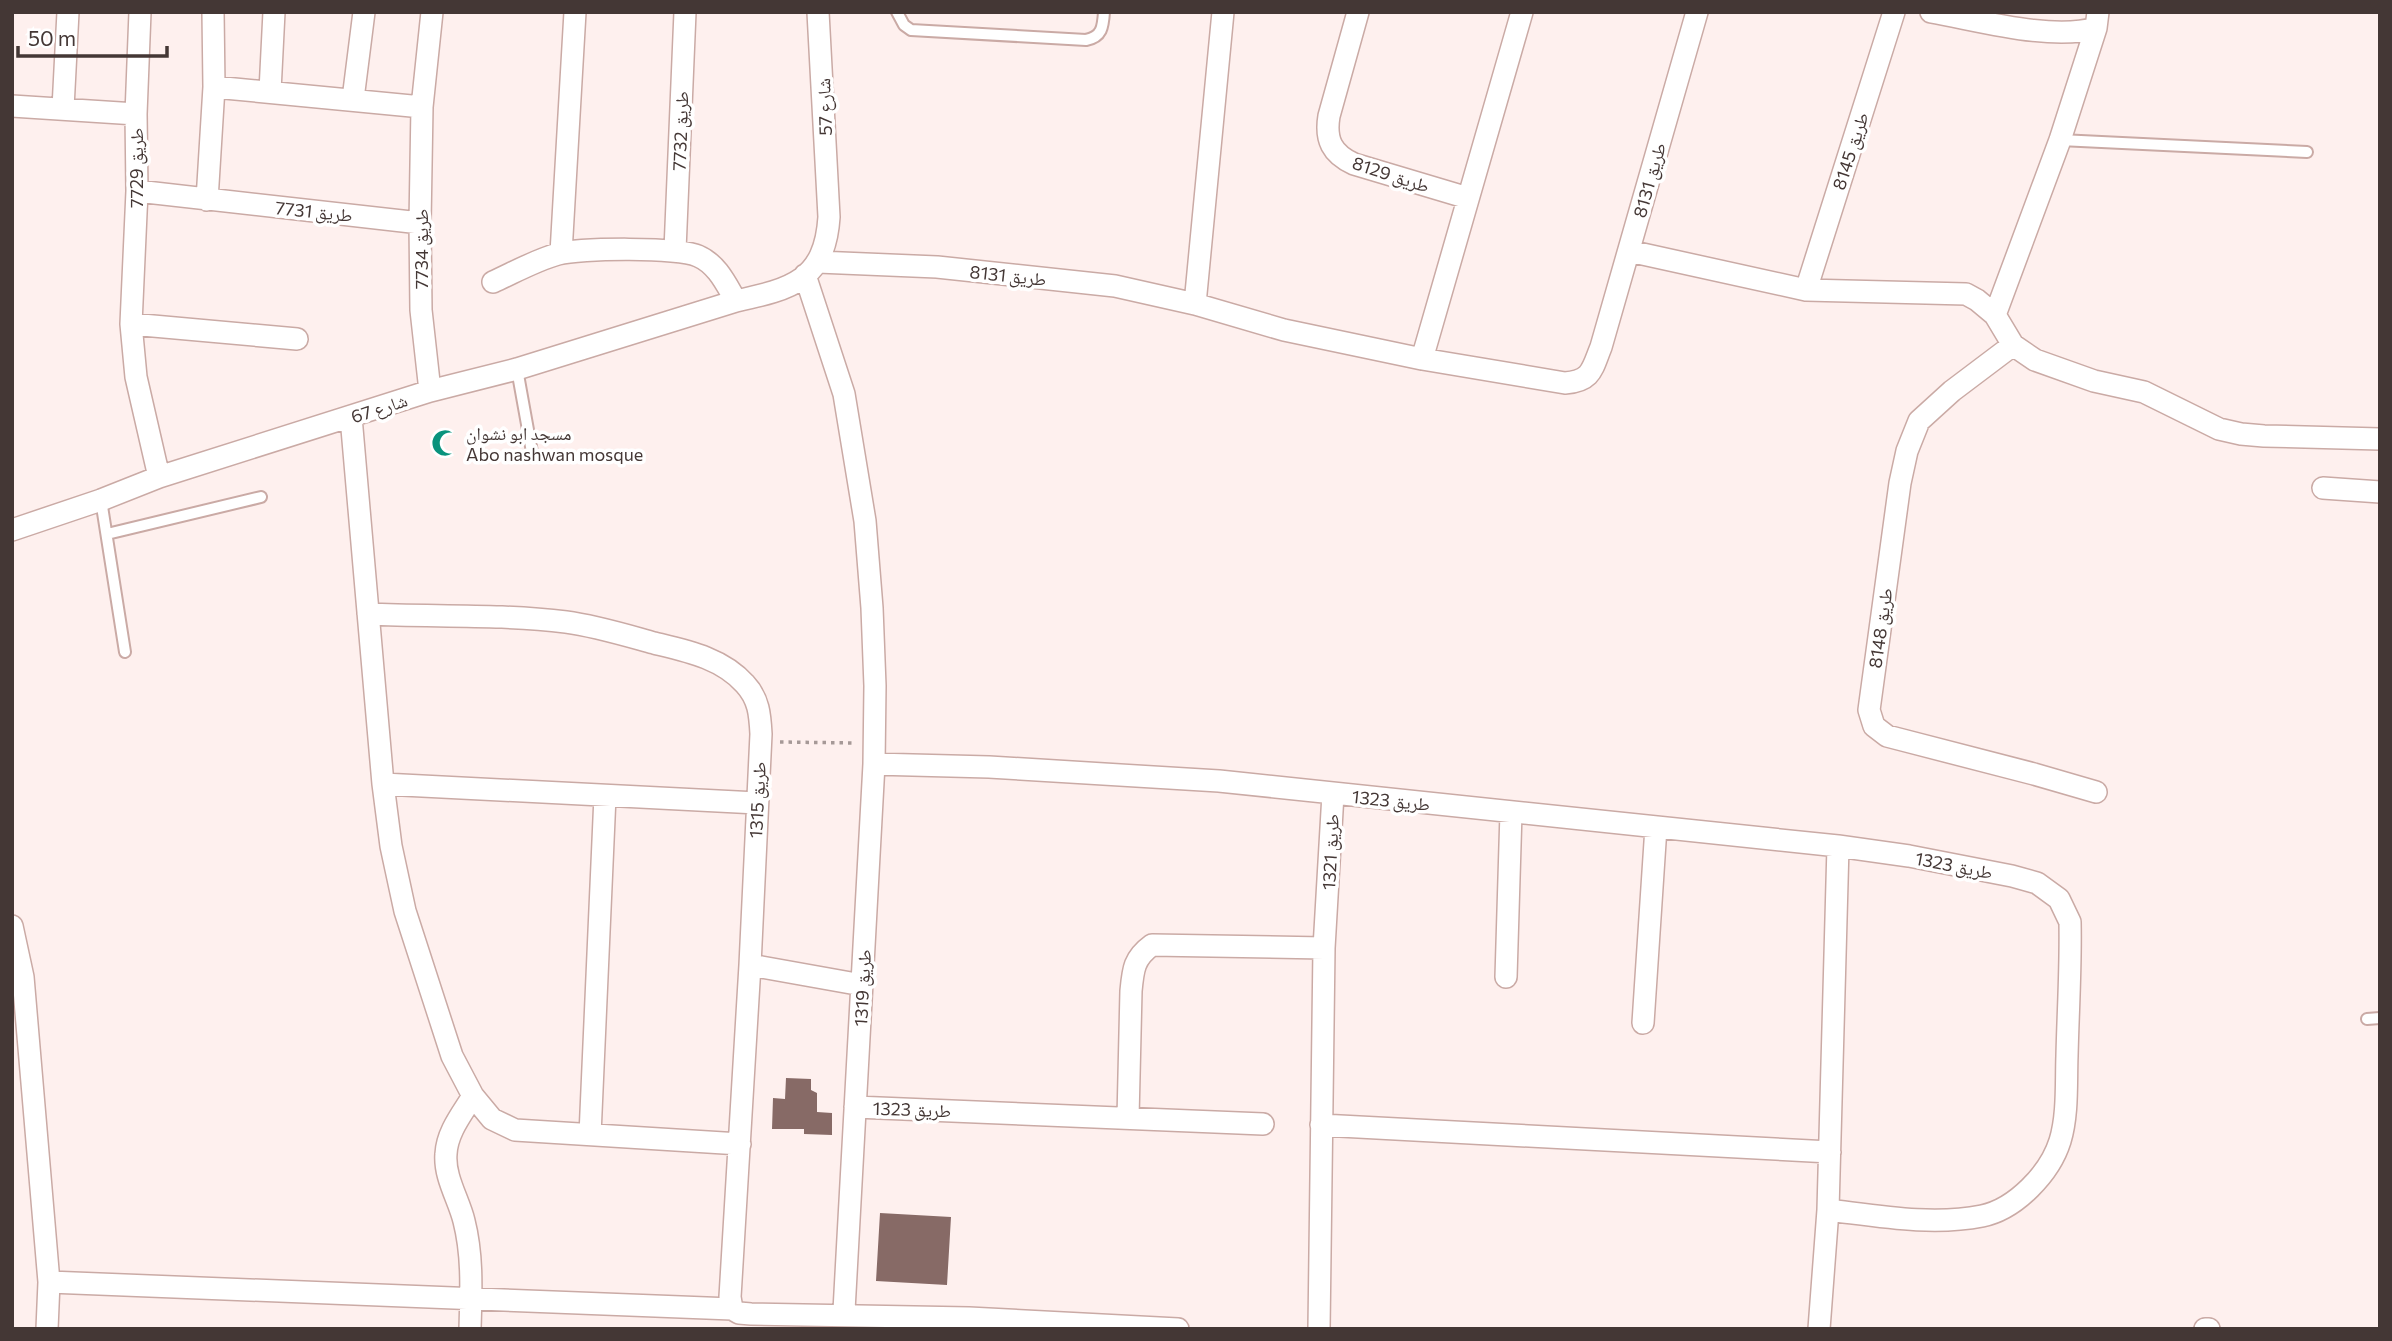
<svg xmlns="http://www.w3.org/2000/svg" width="2392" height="1341" font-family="Commissioner,'Noto Naskh Arabic',sans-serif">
	<rect width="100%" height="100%" fill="#fef0ee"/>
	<path fill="#876a66" d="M786 1078 811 1079V1090L817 1093V1112L832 1113V1135L804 1134V1129H772L773 1098 785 1099Z
		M880 1213 951 1217 947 1285 876 1281Z"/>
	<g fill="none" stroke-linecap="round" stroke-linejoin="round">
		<defs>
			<path id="service" d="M897 12 904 25 911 30 1086 40C1102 37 1103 27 1104 12
				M2060 140 2307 152
				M517 369 532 452
				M101 500 125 652
				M107 534 261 497
				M2367 1019 2380 1018"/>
			<path id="minor" d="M140 12 136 114 137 191 131 324 136 377 159 477
				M1358 12 1329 116C1325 140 1332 154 1354 164L1468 198
				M1931 12C1978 20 2051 41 2096 28
				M214 87 422 107
				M270 91 274 12
				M353 99 364 12
				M12 106 136 114
				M63 108 68 12
				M137 191 420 223
				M207 200 214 87 213 12
				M675 250 685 12
				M1629 251 1806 290 1966 294 1977 300 1995 315 2013 345 2035 360 2094 381 2144 392 2219 429 2241 434 2264 436 2380 439
				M561 253 575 12
				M818 262 937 267 1115 286 1195 304 1284 330 1422 359 1565 383C1592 381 1592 369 1601 347L1697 12
				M805 275 844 394 865 521 872 608 875 686 874 764 843 1329
				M493 282C515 272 536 260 558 254 579 248 680 247 698 256 717 264 726 284 736 301
				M1806 290 1894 12
				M1195 304 1223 12
				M1995 315 2060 140 2096 28 2098 12
				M131 324 297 339
				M2013 345 1952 391 1919 421 1907 451 1900 483 1869 710 1874 726 1887 736 2034 774 2096 792
				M1422 359 1522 12
				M430 391 421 310 420 223 422 107 432 12
				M351 417 383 784 391 846 405 911 452 1056 473 1096 492 1119 515 1130 740 1144
				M2323 488 2380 492
				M12 530 101 500 159 477 430 391 517 369 736 301C791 289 825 281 829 217L818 12
				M368 614C434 617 500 614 566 622 596 626 625 635 654 643 687 651 722 658 745 684 759 699 760 715 761 734L750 965 730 1297 732 1309
				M874 764 989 767 1219 781 1838 846 1909 856 2012 876 2037 883 2059 899 2070 922C2071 967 2068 1011 2067 1056 2066 1083 2068 1115 2060 1141 2050 1173 2016 1209 1982 1216 1932 1226 1878 1216 1828 1210
				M383 784 757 803
				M12 926 23 977 49 1282 47 1329
				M750 965 862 985
				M1506 977 1511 812
				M1643 1023 1656 827
				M855 1107 1263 1124
				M1128 1118 1131 991C1133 969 1134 958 1152 945L1324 948
				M1321 1125 1830 1152
				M590 1135 605 796
				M49 1282 732 1309 739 1313 751 1314 969 1318 1178 1329
				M470 1329C471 1293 473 1256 464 1221 459 1200 444 1177 446 1154 447 1132 462 1114 473 1096
				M1319 1329 1324 948 1333 794
				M1819 1329 1828 1210 1838 846
				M2205 1329H2209"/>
		</defs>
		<use href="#service" stroke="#caaaa5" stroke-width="14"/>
		<use href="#minor" stroke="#caaaa5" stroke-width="24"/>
		<path stroke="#a69997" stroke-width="3.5" stroke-dasharray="3.5 5" stroke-linecap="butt" d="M780 742 856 743"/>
		<use href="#service" stroke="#fff" stroke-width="10"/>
		<use href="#minor" stroke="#fff" stroke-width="21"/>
	</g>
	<defs>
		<symbol id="mosque-bare" viewBox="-9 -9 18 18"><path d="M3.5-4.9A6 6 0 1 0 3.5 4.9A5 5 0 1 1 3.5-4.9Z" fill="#09937d" stroke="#fff" stroke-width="2.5" paint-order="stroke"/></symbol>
	</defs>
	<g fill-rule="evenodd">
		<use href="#mosque-bare" x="426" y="424" width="38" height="38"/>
	</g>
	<g text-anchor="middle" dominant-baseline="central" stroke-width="7" stroke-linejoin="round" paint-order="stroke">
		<g font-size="18" fill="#443735" stroke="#fff">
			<text transform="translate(824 107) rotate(-92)">شارع 57</text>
			<text transform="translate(680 131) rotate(-88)">طريق 7732</text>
			<text transform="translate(1850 151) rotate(-72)">طريق 8145</text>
			<text transform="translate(136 168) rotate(-90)">طريق 7729</text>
			<text transform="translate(1391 174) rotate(18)">طريق 8129</text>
			<text transform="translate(1649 180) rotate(-74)">طريق 8131</text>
			<text transform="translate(314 211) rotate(6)">طريق 7731</text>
			<text transform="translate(421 249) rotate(-90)">طريق 7734</text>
			<text transform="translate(1008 275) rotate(6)">طريق 8131</text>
			<text transform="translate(379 408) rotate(-18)">شارع 67</text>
			<text transform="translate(1880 628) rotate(-82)">طريق 8148</text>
			<text transform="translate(757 800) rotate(-87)">طريق 1315</text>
			<text transform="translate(1391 800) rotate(6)">طريق 1323</text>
			<text transform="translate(1330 852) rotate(-87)">طريق 1321</text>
			<text transform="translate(1954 865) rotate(11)">طريق 1323</text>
			<text transform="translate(862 988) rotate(-87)">طريق 1319</text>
			<text transform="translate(912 1109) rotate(2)">طريق 1323</text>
		</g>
		<g font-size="18" fill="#443735" stroke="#fff" text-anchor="start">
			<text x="466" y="433">مسجد ابو نشوان<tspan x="466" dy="21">Abo nashwan mosque</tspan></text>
		</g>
	</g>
	<rect width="2392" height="1341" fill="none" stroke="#443735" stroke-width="28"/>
	<path d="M18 46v10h149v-10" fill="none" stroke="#443735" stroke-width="3.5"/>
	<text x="28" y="46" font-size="21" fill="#443735" stroke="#ffffff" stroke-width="5" paint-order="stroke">50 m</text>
</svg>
